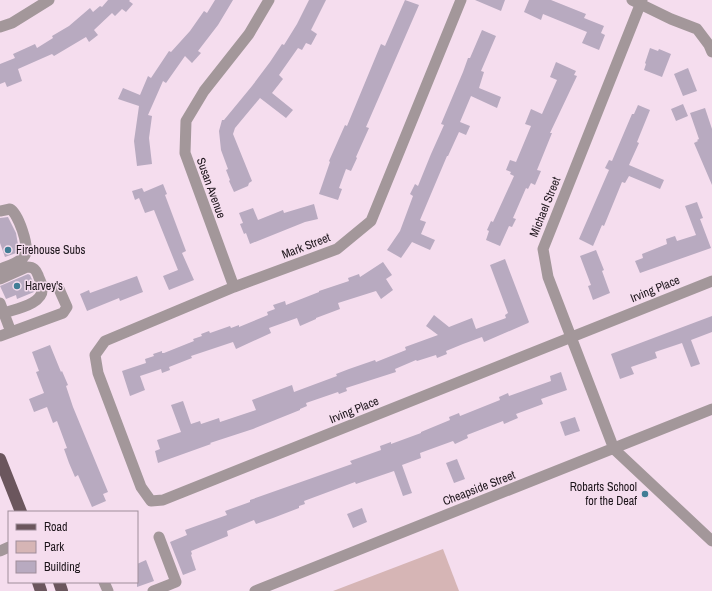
<svg xmlns="http://www.w3.org/2000/svg" width="712" height="591" font-family="'Archivo Narrow',sans-serif">
	<rect width="100%" height="100%" fill="#f5ddee"/>
	<path fill="#d6b5b5" d="M443 549 459 591H333Z"/>
	<path fill="#b8aac0" d="M108 0H130L129 1 133 4 126 12 122 9 115 16 112 13 94 30 98 35 89 42 86 37 54 56 52 54 18 69 22 81 7 87 5 82 0 84V64L15 58 13 54 35 44 37 48 53 38 52 36 69 26 90 8 93 12 100 6 102 7Z
		M215 0H233L218 25 198 51 201 53 192 63 185 56 166 83 163 81 148 115 152 116 149 138 152 164 137 166 134 141 139 106 118 99 123 88 140 95 148 76 151 78 169 51 171 52 190 31 204 11 207 13Z
		M309 0H326L311 30 317 34 311 45 306 43 302 50 298 48 279 75 283 79 272 93 293 110 286 118 260 98 235 128 233 134 252 181 249 183 248 186 234 192 229 181 230 180 226 170 228 169 221 150 219 131 222 120H224L252 86 270 62 282 44 284 45 297 24Z
		M405 0 419 5 366 127 369 128 356 157 357 158 351 171 346 169 339 188 342 189 338 200 319 194 330 162 329 161 345 125 347 126 381 44 385 46Z
		M475 0H505L501 11Z
		M529 0H551L586 14 584 18 604 26 601 33 605 35 599 50 582 43 587 32 543 14 541 20 524 12Z
		M482 30 496 36 481 71 484 72 479 88 501 97 497 108 471 96 460 122 470 126 466 135 459 132 448 156H447L420 220 426 222 421 234 435 240 430 250 412 242 401 258 387 250 400 231 413 196 410 194 415 184 418 186 431 154 444 125 441 124 463 72 468 58H470Z
		M650 48 658 51 659 49 671 54 662 77 644 70 646 64 645 63Z
		M556 62 576 71 574 75 577 76 550 133H552L537 170 541 171 535 185 531 183 528 189 526 188 513 218 516 219 512 227 509 226 500 246 486 240 489 231 487 230 491 221 493 222 514 176 510 174 511 172 506 170 510 160 516 162 531 126 525 124 531 109 542 114 557 80 550 77Z
		M688 68 697 91 683 96 674 74Z
		M683 104 688 116 676 121 671 109Z
		M638 105 650 110 637 142 639 143 629 165 664 180 660 189 629 176 625 183 622 182 604 226 602 225 593 246 579 239 609 170 605 168 609 160 612 161 632 114H634Z
		M705 108 712 129V185L694 143 698 141 697 140 699 139 690 113Z
		M163 184 167 194 165 195 186 251 182 253 194 280 169 290 163 276 178 270 154 210 145 213 139 198 135 200 132 191 142 188 144 192Z
		M697 202 703 218 700 219 711 248 640 273 635 261 643 258 642 254 667 244 666 239 675 236 677 241 696 235 685 206Z
		M314 204 318 219 305 222 250 244 246 233 244 234 240 224 243 223 239 213 253 208 258 220 283 210 284 213Z
		M8 217 16 233 19 250V252L5 257 0 243V218Z
		M596 250 604 270 602 271 610 293 593 300 588 286 591 285 580 256Z
		M505 259 529 322 528 323 484 342 482 337 463 344 446 351 447 354 437 358 436 355 417 361 416 360 395 369 396 372 346 388 347 391 339 394 338 392 306 403 307 406 300 409V410L253 429 210 443 211 444 158 463 155 451 160 449 157 440 181 432 171 405 183 401 191 424 200 421 201 424 219 418 220 422 256 410 252 400 292 385 294 392 337 376 336 374 349 369 375 360 376 362 406 350 405 347 438 335 426 326 434 315 449 327 472 318 476 329 506 318 505 315 508 313 490 265Z
		M383 262 392 275 386 279 393 290 381 299 376 291 338 303 340 309 316 318V319L300 326 297 318 269 328 271 333 236 349 233 342 191 356 192 358 169 367 170 370 162 373 161 369 140 376 145 390 130 396 122 371 146 363 145 359 154 356 153 354 162 351V353H164L194 341 193 339 202 336 201 334 209 331 210 333 230 326 231 328 239 325V327L268 315 267 312 275 309 273 305 285 301 286 305 319 292V291L349 281 348 278 359 274 360 277Z
		M28 274 30 275 35 286 34 292 17 299 16 295 6 299 0 286Z
		M137 276 143 292 120 301 119 298 87 311 80 294 89 290 90 293Z
		M712 316V332L691 340 700 364 691 367 682 343 655 352 657 358 631 367 634 374 620 379 611 354Z
		M50 345 61 372 62 371 68 385 66 386 73 407 108 492 103 494 106 501 92 507 78 475 75 477 69 463 64 449 67 448 57 421 53 423 47 407 34 412 29 399 44 393 36 372 39 371 32 352Z
		M561 372 567 390 541 399 543 404 516 414 518 418 504 424 503 421 467 435 468 438 455 444 453 441 420 453 421 458 402 465 412 493 403 496 394 471 356 484 355 482 304 501 305 504 299 506V508L273 518 256 524 254 520 227 531 228 536 191 551 192 554 191 555 196 570 183 575 170 542 187 535 185 530 227 515 225 511 250 502V500L352 464 350 461 381 450 380 446 391 442V444L421 433V432L450 420 449 417 459 413 460 416 500 400 499 397 508 393 509 396 551 381 550 376Z
		M575 417 580 431 565 436 560 422Z
		M457 459 465 479 454 483 446 463Z
		M362 508 367 522 353 528 347 514Z
		M146 560 154 581 137 587V564Z"/>
	<g fill="none" stroke-linecap="round" stroke-linejoin="round">
		<path stroke="#a3979a" stroke-width="11" d="M461 0 371 221 337 249 234 287 105 341 95 355 98 373 141 487 151 501 163 500 712 281
			M632 0 671 19 697 29 709 45 712 52
			M642 0 543 249 548 277 614 449 712 541
			M0 27 12 23 49 0
			M0 211 10 209C18 213 30 247 25 255 20 263 8 266 0 269
			M0 279 27 267C34 267 36 270 38 275 39 279 42 283 42 287 45 304 15 309 4 313
			M234 287 185 153 186 121 204 91 249 34 269 0
			M0 303 11 332
			M0 336 63 313 67 307 59 289
			M0 551 9 547
			M104 582 108 591
			M153 591 176 582 159 537
			M255 591 712 409"/>
		<path stroke="#6b565d" stroke-width="12" d="M0 459 21 512
			M38 582 41 591
			M59 582 62 591"/>
	</g>
	<g fill="#417d95" stroke="#f5ddee" stroke-width="1.5">
		<circle cx="8" cy="250" r="4"/>
		<circle cx="17" cy="286" r="4"/>
		<circle cx="645" cy="494" r="4"/>
	</g>
	<g text-anchor="middle" dominant-baseline="central" stroke-width="3" stroke-linejoin="round" paint-order="stroke">
		<g font-size="12" fill="#1d151b" stroke="#f5ddee">
			<text transform="translate(211 188) rotate(70)">Susan Avenue</text>
			<text transform="translate(545 207) rotate(-68)">Michael Street</text>
			<text transform="translate(306 246) rotate(-21)">Mark Street</text>
			<text transform="translate(655 289) rotate(-22)">Irving Place</text>
			<text transform="translate(354 410) rotate(-22)">Irving Place</text>
			<text transform="translate(479 488) rotate(-21)">Cheapside Street</text>
		</g>
		<g font-size="12" fill="#1d151b" stroke="#f5ddee" text-anchor="start">
			<text x="16" y="250">Firehouse Subs</text>
			<text x="25" y="286">Harvey's</text>
			<text x="637" y="487" text-anchor="end">Robarts School<tspan x="637" dy="14">for the Deaf</tspan></text>
		</g>
	</g>
	<rect x="8" y="511" width="130" height="72" fill="#f5ddee" stroke="#9f8d9a"/>
	<rect x="16" y="524" width="20" height="6" fill="#6b565d" stroke="#9f8d9a"/>
	<text x="44" y="531" font-size="12" fill="#1d151b">Road</text>
	<rect x="16" y="541" width="20" height="12" fill="#d6b5b5" stroke="#9f8d9a"/>
	<text x="44" y="551" font-size="12" fill="#1d151b">Park</text>
	<rect x="16" y="561" width="20" height="12" fill="#b8aac0" stroke="#9f8d9a"/>
	<text x="44" y="571" font-size="12" fill="#1d151b">Building</text>
</svg>
